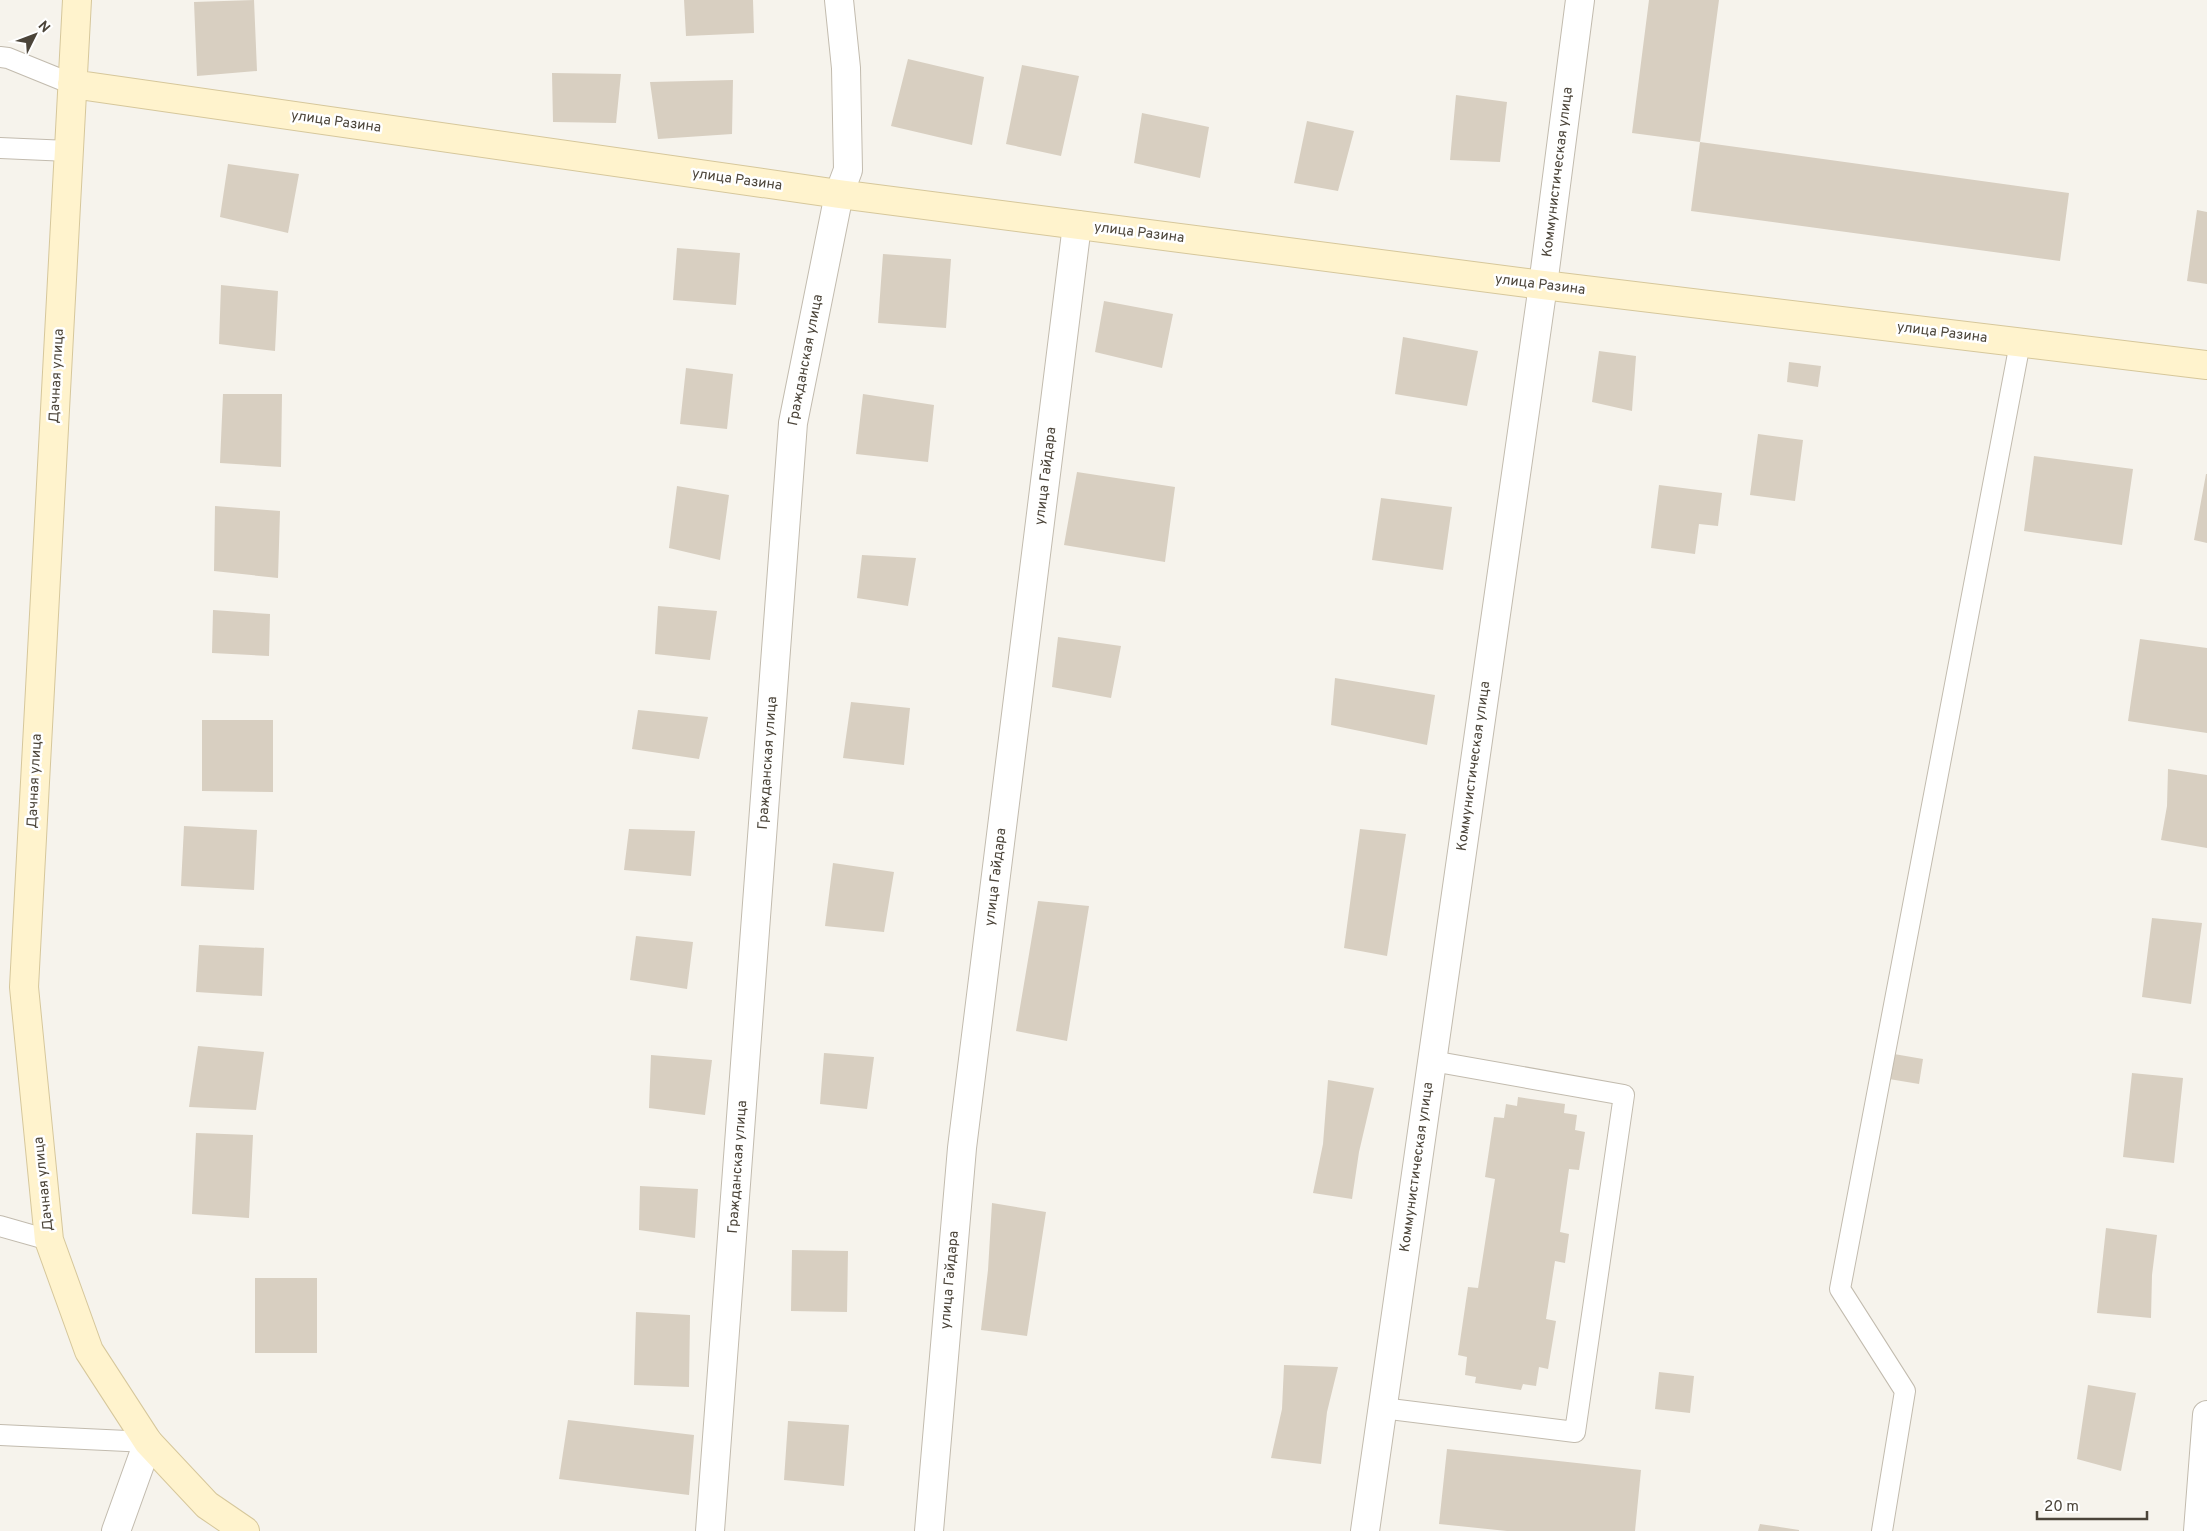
<svg xmlns="http://www.w3.org/2000/svg" width="2207" height="1531" font-family="Overpass,sans-serif">
	<rect width="100%" height="100%" fill="#f6f3ec"/>
	<path fill="#d8cfc1" d="M254 0 257 71 197 76 194 2Z
		M684 0H753L754 33 686 36Z
		M1649 0H1719L1700 142 1632 133Z
		M908 59 984 77 972 145 891 126Z
		M1022 65 1079 76 1061 156 1006 144Z
		M552 73 621 74 616 123 553 122Z
		M733 80 732 134 658 139 650 82Z
		M1456 95 1507 102 1500 162 1450 160Z
		M1142 113 1209 127 1200 178 1134 163Z
		M1307 121 1354 131 1338 191 1294 183Z
		M1700 142 2069 193 2060 261 1691 211Z
		M228 164 299 174 288 233 220 217Z
		M2197 210 2207 212V284L2187 281Z
		M677 248 740 253 736 305 673 300Z
		M883 254 951 259 946 328 878 323Z
		M221 285 278 291 275 351 219 344Z
		M1104 301 1173 314 1162 368 1095 352Z
		M1403 337 1478 351 1467 406 1395 394Z
		M1599 351 1636 356 1632 411 1592 402Z
		M1789 362 1821 366 1818 387 1787 382Z
		M686 368 733 374 727 429 680 424Z
		M223 394H282L281 467 220 463Z
		M863 394 934 405 928 462 856 454Z
		M1758 434 1803 440 1795 501 1750 495Z
		M2034 456 2133 469 2122 545 2024 531Z
		M1077 472 1175 487 1165 562 1064 545Z
		M2206 474H2207V543L2194 540Z
		M1659 485 1722 493 1718 526 1699 524 1695 554 1651 548Z
		M677 486 729 495 720 560 669 548Z
		M1381 498 1452 507 1443 570 1372 560Z
		M215 506 280 511 278 578 214 571Z
		M862 555 916 558 908 606 857 598Z
		M658 606 717 611 710 660 655 654Z
		M213 610 270 614 269 656 212 653Z
		M1058 637 1121 646 1111 698 1052 687Z
		M2140 639 2207 648V733L2128 721Z
		M1335 678 1435 695 1427 745 1331 725Z
		M851 702 910 708 904 765 843 758Z
		M638 710 708 717 699 759 632 749Z
		M202 720H273V792L202 791Z
		M2168 769 2207 775V848L2161 840 2167 806Z
		M184 826 257 830 254 890 181 886Z
		M629 829 695 831 691 876 624 870Z
		M1360 829 1406 834 1387 956 1344 948Z
		M833 863 894 872 884 932 825 926Z
		M1038 901 1089 906 1067 1041 1016 1031Z
		M2152 918 2202 923 2191 1004 2142 997Z
		M636 936 693 942 687 989 630 980Z
		M199 945 264 948 262 996 196 992Z
		M198 1046 264 1052 256 1110 189 1107Z
		M824 1053 874 1057 867 1109 820 1104Z
		M1894 1054 1923 1059 1919 1084 1889 1079Z
		M651 1055 712 1060 705 1115 649 1108Z
		M2132 1073 2183 1078 2174 1163 2123 1157Z
		M1328 1080 1374 1088 1359 1152 1352 1199 1313 1193 1323 1144Z
		M1518 1097 1565 1104 1564 1113 1577 1115 1575 1130 1585 1132 1579 1170 1569 1169 1560 1232 1569 1234 1565 1263 1555 1261 1546 1319 1556 1321 1548 1369 1539 1367 1536 1386 1523 1384 1521 1390 1475 1383 1476 1377 1465 1375 1467 1357 1458 1355 1468 1287 1478 1288 1495 1179 1485 1177 1494 1117 1504 1118 1506 1104 1517 1106Z
		M196 1133 253 1135 249 1218 192 1214Z
		M640 1186 698 1189 695 1238 639 1230Z
		M992 1203 1046 1212 1027 1336 981 1330 988 1270Z
		M2106 1228 2157 1235 2152 1275 2151 1318 2097 1313Z
		M792 1250 848 1251 847 1312 791 1311Z
		M255 1278H317V1353H255Z
		M636 1312 690 1315 689 1387 634 1385Z
		M1284 1365 1338 1367 1327 1412 1321 1464 1271 1458 1282 1409Z
		M1659 1372 1694 1376 1690 1413 1655 1409Z
		M2088 1385 2136 1393 2121 1471 2077 1459Z
		M568 1420 694 1435 689 1495 559 1479Z
		M788 1421 849 1425 844 1486 784 1480Z
		M1447 1449 1641 1470 1635 1531H1507L1439 1524Z
		M1760 1524 1799 1530V1531H1758Z"/>
	<g fill="none" stroke-linecap="round" stroke-linejoin="round">
		<defs>
			<path id="lane" d="M0 57 8 58 72 84
				M0 148 69 151
				M0 1226 49 1240
				M1382 1408 1575 1432 1624 1095 1432 1061
				M0 1435 148 1442
				M1882 1531 1905 1391 1840 1289 2020 343"/>
			<path id="street" d="M116 1531 148 1442
				M710 1531 793 423 839 194 848 170 846 68 839 0
				M929 1531 962 1148 1077 225
				M1365 1531 1543 285 1580 0
				M2198 1531 2207 1415"/>
			<path id="secondary" d="M77 0 24 987 49 1240 89 1351 148 1442 207 1505 245 1531
				M72 84 839 194 1543 285 2207 365"/>
		</defs>
		<use href="#lane" stroke="#c2bbae" stroke-width="22"/>
		<use href="#street" stroke="#c2bbae" stroke-width="30"/>
		<use href="#secondary" stroke="#d6c79b" stroke-width="30"/>
		<use href="#lane" stroke="#fff" stroke-width="20"/>
		<use href="#street" stroke="#fff" stroke-width="28"/>
		<use href="#secondary" stroke="#fff3cd" stroke-width="28"/>
	</g>
	<g text-anchor="middle" dominant-baseline="central" stroke-width="5" stroke-linejoin="round" paint-order="stroke">
		<g font-size="14" fill="#4b4439" stroke="#fff">
			<text transform="translate(336 122) rotate(8)">улица Разина</text>
			<text transform="translate(1558 172) rotate(-83)">Коммунистическая улица</text>
			<text transform="translate(737 180) rotate(8)">улица Разина</text>
			<text transform="translate(1139 233) rotate(7)">улица Разина</text>
			<text transform="translate(1540 285) rotate(7)">улица Разина</text>
			<text transform="translate(1942 333) rotate(7)">улица Разина</text>
			<text transform="translate(806 360) rotate(-79)">Гражданская улица</text>
			<text transform="translate(57 376) rotate(-87)">Дачная улица</text>
			<text transform="translate(1046 476) rotate(-83)">улица Гайдара</text>
			<text transform="translate(768 763) rotate(-86)">Гражданская улица</text>
			<text transform="translate(1474 766) rotate(-82)">Коммунистическая улица</text>
			<text transform="translate(35 781) rotate(-87)">Дачная улица</text>
			<text transform="translate(996 877) rotate(-83)">улица Гайдара</text>
			<text transform="translate(738 1167) rotate(-86)">Гражданская улица</text>
			<text transform="translate(1417 1167) rotate(-82)">Коммунистическая улица</text>
			<text transform="translate(44 1184) rotate(-96)">Дачная улица</text>
			<text transform="translate(950 1280) rotate(-85)">улица Гайдара</text>
		</g>
	</g>
	<g transform="translate(35 35) rotate(48)" stroke="#ffffff" stroke-width="4" paint-order="stroke">
	<path d="M0-4L9 19L0 12L-9 19Z" fill="#4b4439"/>
	<text y="-8" font-size="14" font-weight="bold" text-anchor="middle" fill="#4b4439">N</text>
	</g>
	<path d="M2037 1511v8h110v-8" fill="none" stroke="#4b4439" stroke-width="2.5"/>
	<text x="2044" y="1511" font-size="15" fill="#4b4439" stroke="#ffffff" stroke-width="4" paint-order="stroke">20 m</text>
</svg>
